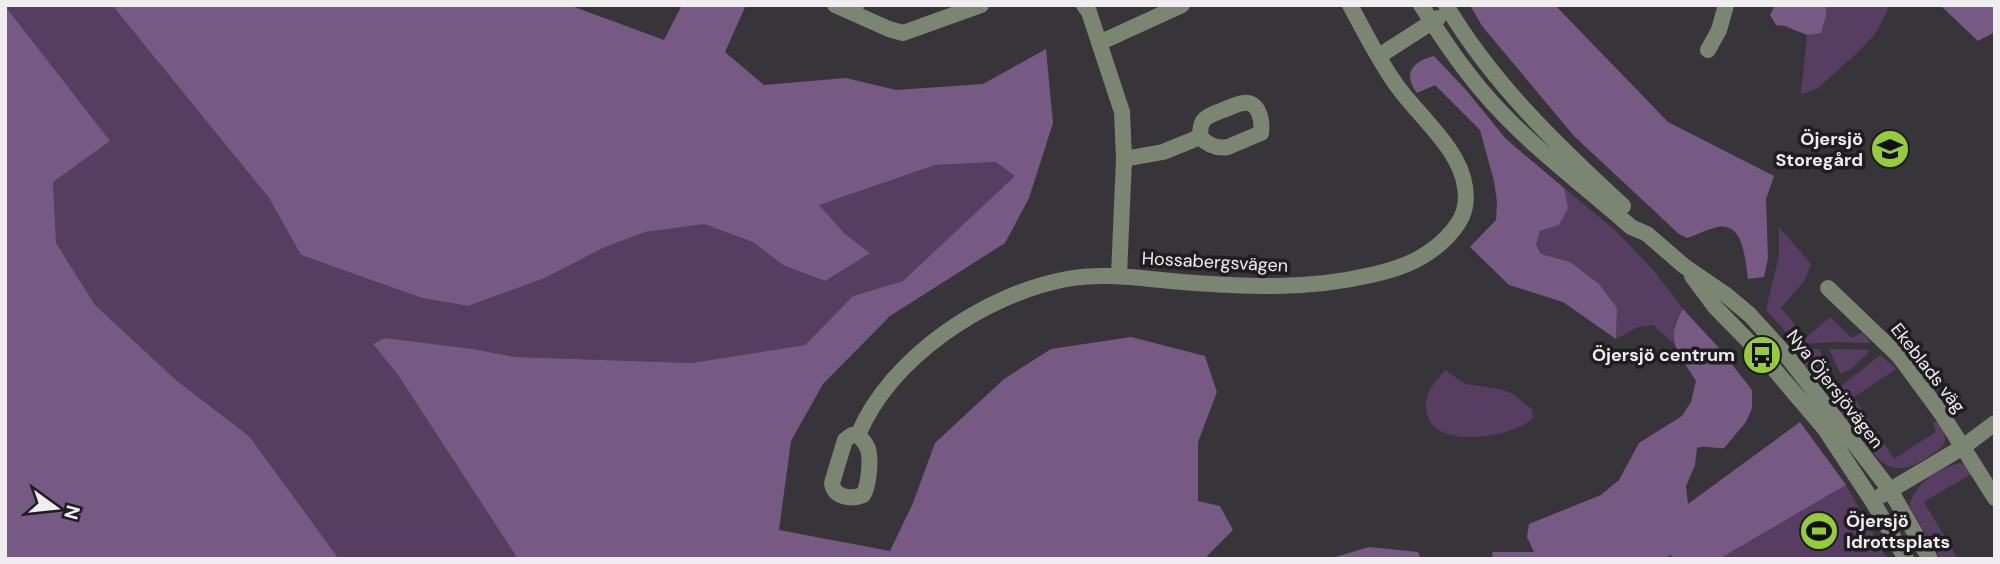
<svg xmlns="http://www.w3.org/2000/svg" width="2000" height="564" font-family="'DM Sans',sans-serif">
	<rect width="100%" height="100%" fill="#38353a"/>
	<path fill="#573d62" d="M5 5H112L269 198 301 255 422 298 468 306 545 278 603 248 645 232 704 223 753 242 783 265 870 253 845 234 818 205 935 165 997 162 1016 176 903 281 853 296 805 345 692 363 515 357 473 349 385 338 373 344 398 375 518 559H339L249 436 176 380 95 305 56 243 53 182 20 26Z
		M1826 5H1888L1887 12 1875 34 1858 52 1817 89 1801 94 1807 35 1821 32 1826 16Z
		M1564 188 1616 231 1654 271 1683 309 1675 323 1673 343 1653 325 1638 327 1616 339 1617 308 1570 262 1541 254 1536 245 1540 231 1559 225 1567 208Z
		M1779 227 1811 264 1805 280 1781 308 1806 338 1830 317 1852 338 1862 332 1871 343 1835 342 1802 344 1794 341 1766 310 1779 256Z
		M1793 349H1819L1832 375 1820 386Z
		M1829 349 1869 350V352L1850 370 1840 373Z
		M1880 355 1896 369 1854 397 1894 459 1936 432 1933 422H1939C1946 437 1950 443 1934 453 1922 461 1905 473 1889 466 1872 459 1841 413 1828 397 1844 382 1863 370 1880 355Z
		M1445 370 1465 384 1500 389 1511 393 1532 409 1533 418C1513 438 1435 450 1427 414 1425 407 1426 398 1429 392 1433 384 1440 377 1445 370Z
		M1960 463 1968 465 1971 474 1924 502 1958 559H1941L1909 506C1916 483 1936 469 1960 463Z
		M1846 485 1887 559H1719Z"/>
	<path fill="#765a83" d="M112 5H569L664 40 682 5H746L725 52 764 85 846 78 896 90 983 84 1046 49 1053 123 1029 198 1005 243 890 316 823 384 791 441 779 530 890 551 913 503 935 443 1004 379 1051 349 1131 337 1205 356 1217 392 1198 442V501L1220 506 1233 530 1207 556 1208 559H518L398 375 373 344 385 338 473 349 515 357 692 363 805 345 853 296 903 281 1015 176 996 162 935 165 819 205 845 234 870 253 825 281 783 265 753 242 704 224 645 232 603 248 545 278 468 306 422 298 301 255 269 198Z
		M1470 5H1555L1668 122 1774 176 1766 199 1768 258 1764 277 1748 279C1745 260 1744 218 1714 228 1705 230 1697 235 1687 238L1679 234 1574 136 1482 26Z
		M1775 5H1826V16L1821 33 1807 35 1785 26 1776 25 1770 15Z
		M1940 5H1995V32L1978 41Z
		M5 6 110 141 53 182 56 243 95 305 176 380 249 436 339 559H5Z
		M1434 56 1466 90 1506 139 1564 188 1568 208 1559 225 1540 231 1536 245 1541 254 1570 262 1599 284 1617 308 1616 339 1563 302 1509 285 1470 247 1496 220 1497 202 1494 181 1480 130 1435 85 1417 93C1402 73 1413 61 1434 56Z
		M1683 309 1719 348 1752 390V408L1746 422 1724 448C1714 449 1707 445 1697 448L1695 465 1686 486 1688 504 1800 422 1846 485 1719 559H1672L1671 555 1662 559H1493L1492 552H1534L1527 537 1529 524 1601 495 1619 480 1639 443 1682 416 1691 402 1696 381C1679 352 1663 343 1683 309Z
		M1369 547 1418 552 1421 559H1329Z"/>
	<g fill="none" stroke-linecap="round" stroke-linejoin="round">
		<path stroke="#7c8571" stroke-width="16" d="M835 5 853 13
			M856 5 853 13 889 29 903 33 981 5
			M1084 5 1089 12 1122 112 1124 159 1119 275
			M1421 5C1445 43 1470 80 1502 113 1541 154 1588 189 1631 227L1647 234 1684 266 1725 294 1750 315 1787 356 1890 490 1930 559
			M1446 5C1492 83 1557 145 1623 206
			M1099 43 1182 5
			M1708 50 1719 30 1726 5
			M1379 56 1438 18
			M1124 159 1163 152 1200 137C1208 145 1216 149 1228 147L1261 133C1262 126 1262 123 1260 116 1253 95 1239 104 1223 110 1216 113 1208 115 1203 121 1200 126 1200 131 1200 137
			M1692 276 1715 307 1762 355 1825 429 1873 502 1906 559
			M1828 288 1899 356 1941 413 1995 498
			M858 435H852L845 440 832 483C833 497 851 500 863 495 869 486 871 459 868 449 866 444 862 439 858 435 891 357 985 294 1067 279 1106 272 1143 279 1182 282 1247 287 1307 290 1371 275 1398 269 1421 261 1442 242 1459 226 1469 211 1465 187 1460 148 1416 114 1395 83 1378 59 1364 31 1350 5
			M1882 495 1963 447 1995 423"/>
	</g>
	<defs>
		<symbol id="school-disc" viewBox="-11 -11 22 22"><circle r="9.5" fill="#96cc3a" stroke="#1f1d20"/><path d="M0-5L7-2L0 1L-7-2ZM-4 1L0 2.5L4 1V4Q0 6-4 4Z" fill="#111"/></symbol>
		<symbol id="bus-disc" viewBox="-11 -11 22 22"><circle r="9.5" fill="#96cc3a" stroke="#1f1d20"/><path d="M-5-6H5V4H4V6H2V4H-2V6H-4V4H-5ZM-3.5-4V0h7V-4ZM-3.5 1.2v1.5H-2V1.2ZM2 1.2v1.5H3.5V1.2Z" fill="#111"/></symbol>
		<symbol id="stadium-disc" viewBox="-11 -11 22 22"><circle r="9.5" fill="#96cc3a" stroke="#1f1d20"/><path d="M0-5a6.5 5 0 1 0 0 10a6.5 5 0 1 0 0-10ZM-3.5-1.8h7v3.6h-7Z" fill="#111"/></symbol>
	</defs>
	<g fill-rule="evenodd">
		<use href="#school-disc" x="1868" y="127" width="44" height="44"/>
		<use href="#bus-disc" x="1740" y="333" width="44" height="44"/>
		<use href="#stadium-disc" x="1797" y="509" width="44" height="44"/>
	</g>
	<g text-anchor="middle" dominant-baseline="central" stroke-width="7" stroke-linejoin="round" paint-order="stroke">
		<g font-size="18" font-weight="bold" fill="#efedf0" stroke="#1f1d20" text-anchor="end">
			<text x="1863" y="139">Öjersjö<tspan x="1863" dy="21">Storegård</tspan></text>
			<text x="1735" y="355">Öjersjö centrum</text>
			<text x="1846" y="521" text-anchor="start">Öjersjö<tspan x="1846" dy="21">Idrottsplats</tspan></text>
		</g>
		<g font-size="18" fill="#efedf0" stroke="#1f1d20">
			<text transform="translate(1215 262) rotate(3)">Hossabergsvägen</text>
			<text transform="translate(1928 368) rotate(52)">Ekeblads väg</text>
			<text transform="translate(1835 389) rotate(52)">Nya Öjersjövägen</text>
		</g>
	</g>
	<rect width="2000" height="564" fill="none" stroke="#efedf0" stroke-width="14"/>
	<g transform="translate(56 508) rotate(105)" stroke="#1f1d20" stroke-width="5" paint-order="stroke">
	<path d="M0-5L12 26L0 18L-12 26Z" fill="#efedf0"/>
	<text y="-10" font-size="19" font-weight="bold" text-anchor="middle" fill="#efedf0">N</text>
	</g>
</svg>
